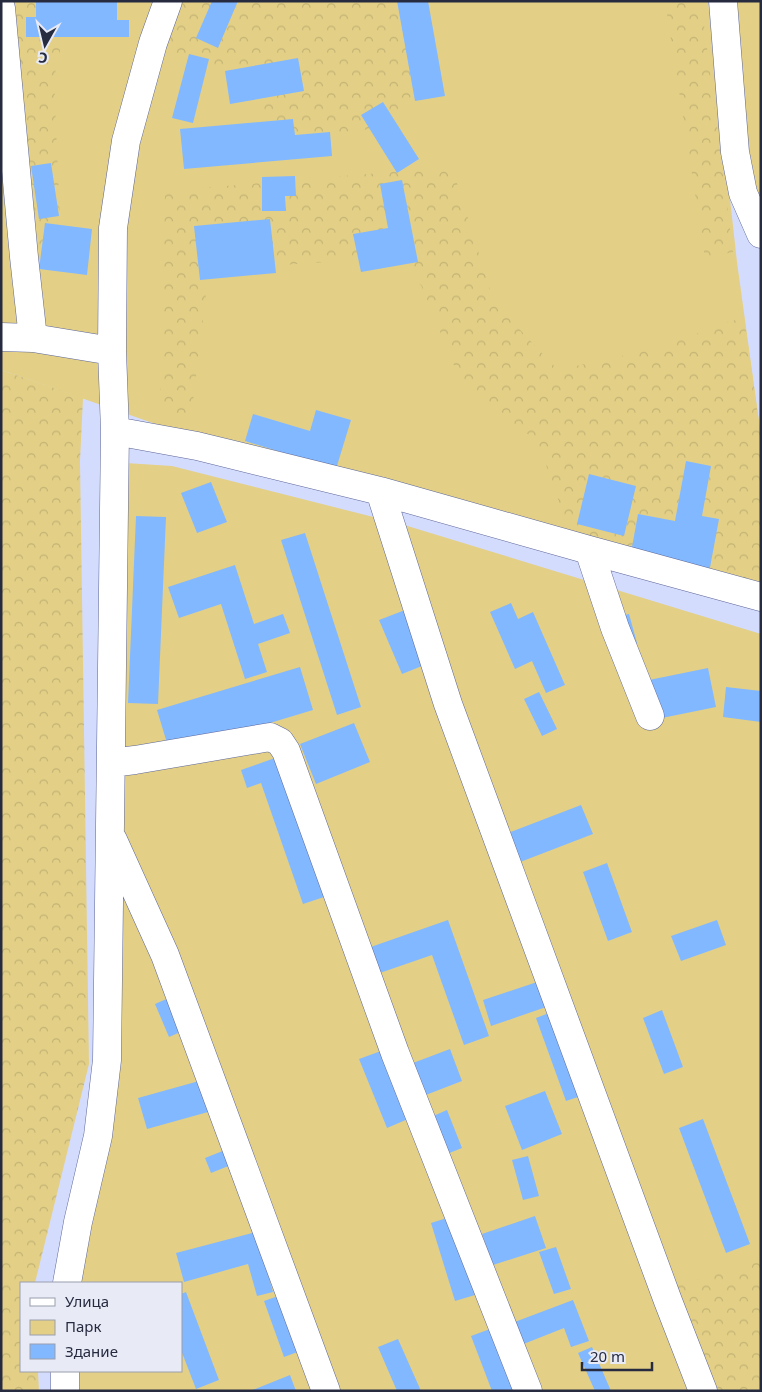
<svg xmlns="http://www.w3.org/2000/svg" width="762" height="1392" font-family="'Noto Sans',sans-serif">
	<defs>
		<pattern id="forest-crowns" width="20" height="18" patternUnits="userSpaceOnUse" patternTransform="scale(1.25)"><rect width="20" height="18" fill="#e3d086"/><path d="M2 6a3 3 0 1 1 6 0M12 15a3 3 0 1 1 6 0" fill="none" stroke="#c3b375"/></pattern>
	</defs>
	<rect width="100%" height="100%" fill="#d4dcfe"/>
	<path fill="#e3d086" d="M1 1H708L737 262 761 436V591L167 428 1 370Z
		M728 1H761V231L741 203Z
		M126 463 172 466 401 524 761 634V1391H61L62 1371H181V1283H68L102 1135Z"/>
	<path fill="url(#forest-crowns)" d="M3 1H71L54 78 61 246 24 245Z
		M174 1H411L421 84 386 127 265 142 262 85 157 47Z
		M665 1H701L733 252 705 258Z
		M452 167 494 302 558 370 653 349 744 317 761 436V591L605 554 565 519 538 442 461 383 422 287 399 257 209 270 191 418 160 407 165 191Z
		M1 370 83 398 80 461 89 1064 35 1283H21V1371H38L39 1391H1Z
		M761 1260V1391H705L666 1289Z"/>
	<path fill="#82b8ff" d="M36 1H117V20H129V37H26V17H36Z
		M212 1H238L218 48 196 38Z
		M397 1H428L445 96 415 101Z
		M189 54 209 59 193 123 172 118Z
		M298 58 304 91 230 104 225 71Z
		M383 102 419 159 397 173 361 115Z
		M293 119 295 135 330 132 332 156 184 169 180 129Z
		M51 163 59 216 39 219 31 166Z
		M295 176 296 196H285L286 211H262V177Z
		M402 180 418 262 361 272 353 234 388 228 380 184Z
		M270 219 276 273 200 280 194 226Z
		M45 223 92 229 87 275 39 269Z
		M316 410 351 420 336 469 245 441 253 414 310 431Z
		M686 461 711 466 702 516 719 519 709 573 630 558 638 514 675 521Z
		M589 474 636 486 624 536 577 524Z
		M211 482 227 522 197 533 181 493Z
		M136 516 166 517 158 704 128 703Z
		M305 533 361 707 337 715 281 540Z
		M235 565 254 624 283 614 290 633 258 644 267 672 245 679 221 604 179 618 168 587Z
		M511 603 518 619 533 612 565 685 546 693 532 661 515 669 490 612Z
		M405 610 427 664 402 674 379 620Z
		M629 614 637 643 624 647 616 617Z
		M300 667 313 710 170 753 157 710Z
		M708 668 716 707 657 719 649 680Z
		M726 687 761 691V722L723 717Z
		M539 692 557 729 542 736 524 699Z
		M354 723 370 762 316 784 300 744Z
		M275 758 324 897 303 904 261 783 247 788 241 770Z
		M581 805 593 834 515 864 503 835Z
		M607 863 632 932 608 941 583 872Z
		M448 920 489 1036 464 1045 432 955 374 975 365 949Z
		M717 920 726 945 681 961 671 936Z
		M543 980 552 1005 491 1026 483 1000Z
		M171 997 185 1030 169 1037 155 1004Z
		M662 1010 683 1067 664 1074 643 1018Z
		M554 1011 584 1095 566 1101 536 1018Z
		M450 1049 462 1081 418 1098 405 1066Z
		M381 1051 408 1119 387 1128 359 1059Z
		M199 1081 208 1112 147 1129 138 1098Z
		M545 1091 562 1134 522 1150 505 1106Z
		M447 1110 462 1148 447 1154 424 1120Z
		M703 1119 750 1244 726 1253 679 1128Z
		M225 1150 231 1165 211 1173 205 1158Z
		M528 1156 539 1196 523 1200 512 1160Z
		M535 1216 546 1248 493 1265 482 1234Z
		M450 1217 475 1295 455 1301 431 1223Z
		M256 1232 273 1292 257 1296 248 1264 184 1282 176 1253Z
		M556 1247 571 1289 554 1294 539 1252Z
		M186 1292 219 1380 196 1389 181 1350V1294Z
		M284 1294 303 1350 284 1357 264 1301Z
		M573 1300 589 1341 571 1347 564 1328 516 1347 507 1325Z
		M490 1329 513 1391H492L471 1336Z
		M398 1339 421 1391H397L378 1347Z
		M592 1347 611 1391H595L578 1353Z
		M290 1375 296 1391H250Z"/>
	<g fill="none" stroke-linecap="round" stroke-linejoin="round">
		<defs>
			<path id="minor" d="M723 1 735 152 743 193 761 234
				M1 8 24 257 33 338 112 351
				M1 337 33 338
				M115 431 197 446 380 491 589 550 761 597
				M380 491 448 704 668 1301 703 1391
				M589 550 615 628 650 716
				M111 763 135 760 270 737 280 742 286 751 395 1053 528 1391
				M113 840 165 955 326 1391
				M67 1283 78 1222 98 1136 107 1060 115 431 112 351 113 228 126 141 153 43 168 1
				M65 1371V1391"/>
		</defs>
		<use href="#minor" stroke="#5d6697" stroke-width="29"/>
		<use href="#minor" stroke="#fff" stroke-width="28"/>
	</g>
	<rect width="762" height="1392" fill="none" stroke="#262b40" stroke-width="5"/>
	<rect x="20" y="1282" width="162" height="90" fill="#e8eaf6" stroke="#9a9ead"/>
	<rect x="30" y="1298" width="25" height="8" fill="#ffffff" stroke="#9a9ead"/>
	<text x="65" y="1307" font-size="15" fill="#262b40">Улица</text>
	<rect x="30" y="1320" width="25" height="15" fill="#e3d086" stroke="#9a9ead"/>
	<text x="65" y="1332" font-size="15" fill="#262b40">Парк</text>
	<rect x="30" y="1344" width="25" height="15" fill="#82b8ff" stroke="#9a9ead"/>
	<text x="65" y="1357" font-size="15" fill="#262b40">Здание</text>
	<g transform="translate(45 45) rotate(188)" stroke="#e8eaf6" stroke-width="4" paint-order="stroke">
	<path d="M0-4L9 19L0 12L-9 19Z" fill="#262b40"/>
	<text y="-8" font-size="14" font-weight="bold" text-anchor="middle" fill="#262b40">С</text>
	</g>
	<path d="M582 1362v8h70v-8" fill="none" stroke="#262b40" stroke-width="2.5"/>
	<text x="590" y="1362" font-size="15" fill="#262b40" stroke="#e8eaf6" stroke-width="4" paint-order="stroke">20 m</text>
</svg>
